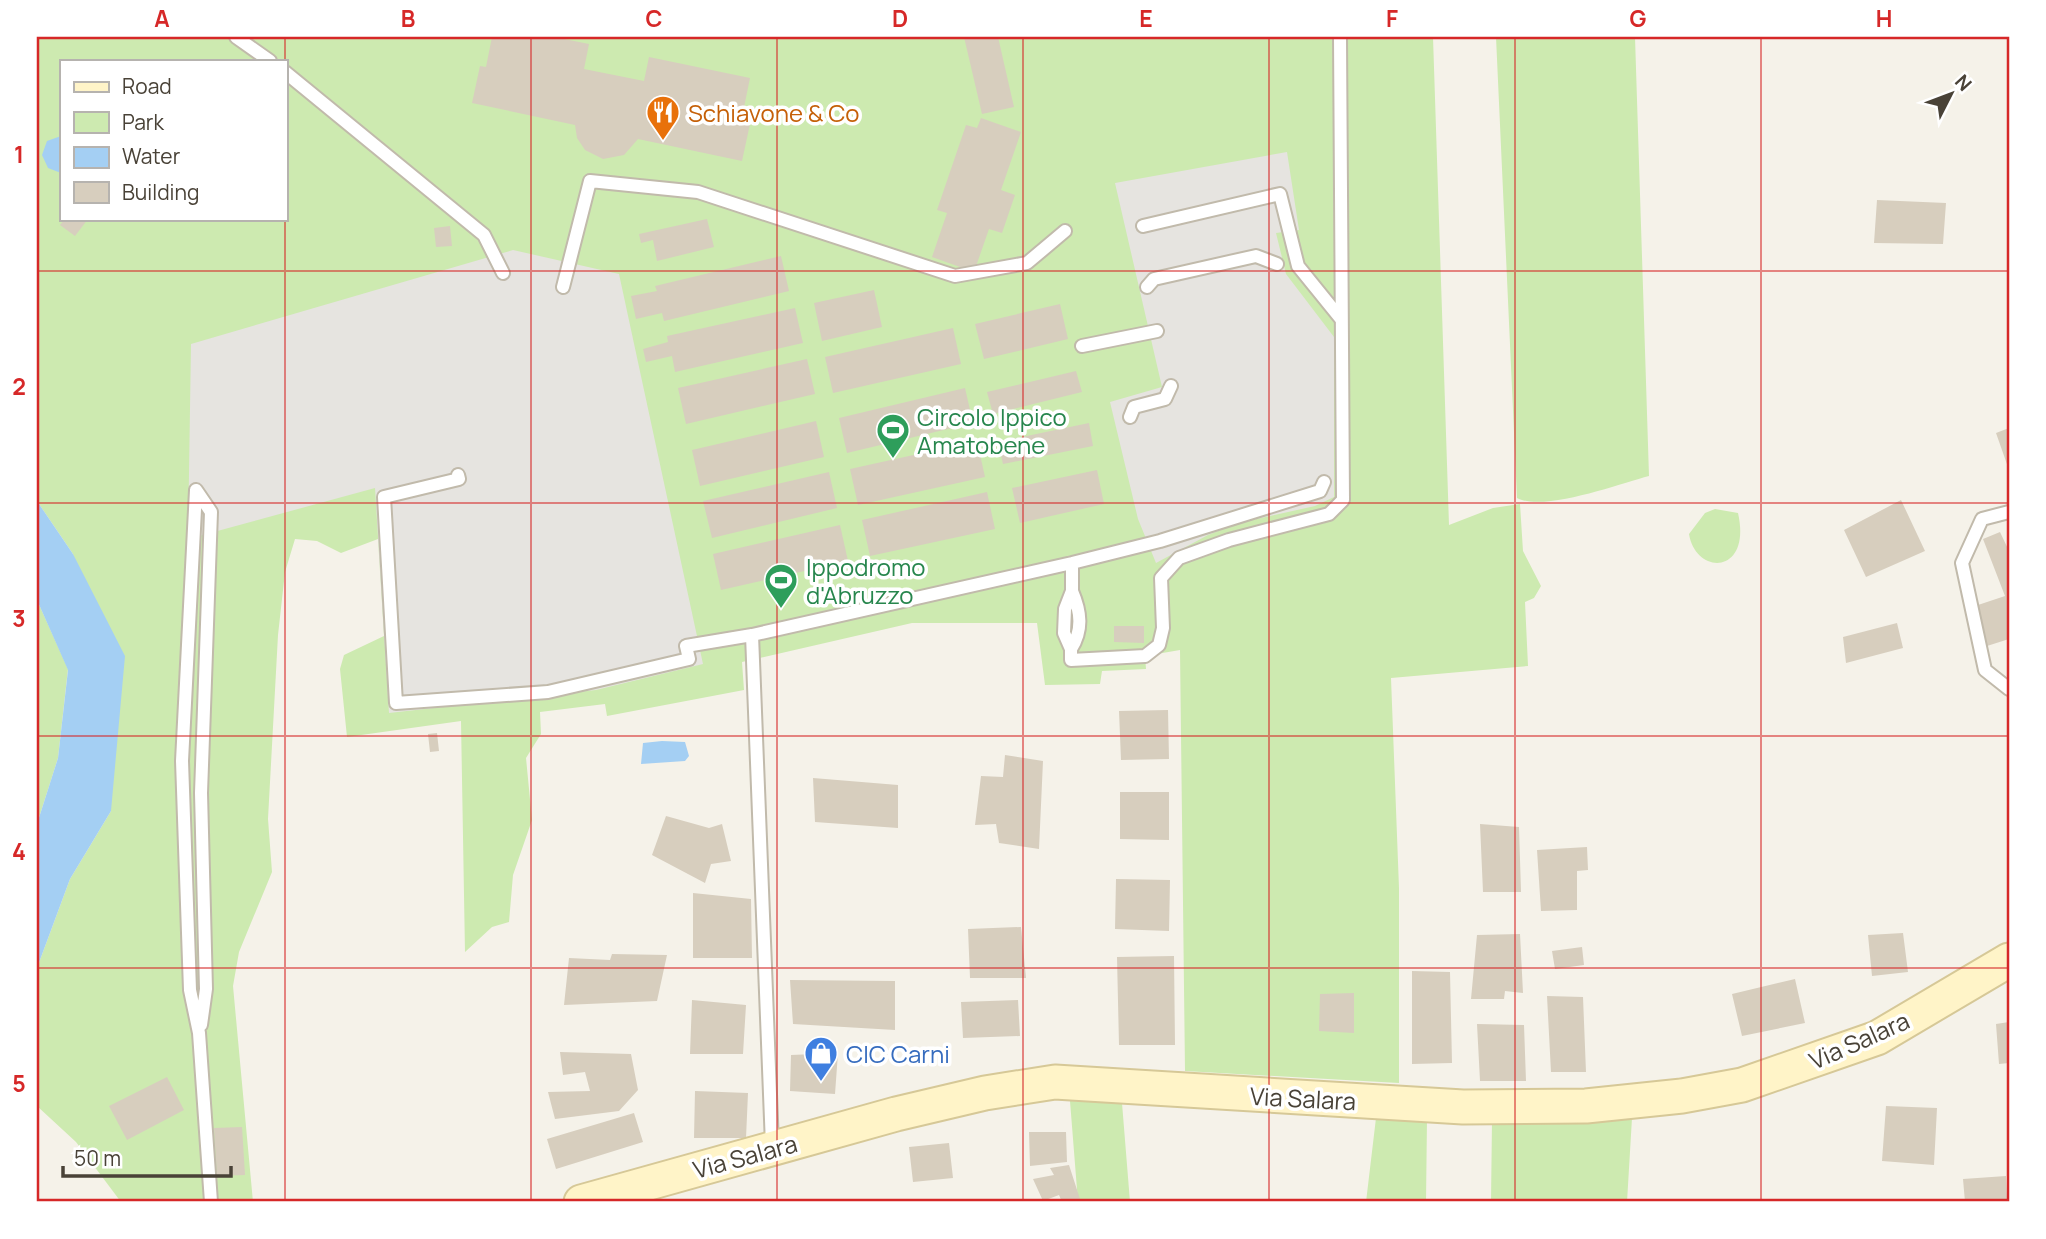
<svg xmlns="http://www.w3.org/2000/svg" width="2046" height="1239" font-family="Manrope,sans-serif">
	<rect width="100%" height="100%" fill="#f5f2e9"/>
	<path fill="#cdeab0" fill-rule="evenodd" d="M37 37H1433L1449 525 1493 508 1520 504 1523 551 1541 586 1534 598 1525 602 1528 666 1391 678 1399 888V1083L1185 1071 1180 650 1145 656 1146 669 1102 671 1100 684 1045 685 1037 623H912L742 662 744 690 607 716 605 704 540 712 541 734 526 758 532 820 513 875 509 922 492 927 465 952 461 721 347 737 340 669 344 655 384 636 378 539 341 553 317 541 295 539 285 572 278 635 268 819 272 872 239 952 233 986 253 1202H121L76 1142 37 1106V968L70 879 111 811 73 554 37 501ZM61 61H285V219H61Z
		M1496 37H1635L1649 476C1619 484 1544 512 1517 498Z
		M1715 509 1738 513C1752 575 1696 576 1689 534L1705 513Z
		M37 600 68 669 58 758 37 824Z
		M1070 1101 1122 1103 1130 1202H1078Z
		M1376 1118 1427 1119 1426 1202H1366Z
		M1632 1118 1627 1202H1491L1492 1120Z"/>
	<path fill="#e6e4e0" d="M1287 152 1299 230 1276 233 1286 274 1334 337V497L1315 506 1239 523 1208 535 1156 563 1138 519 1110 402 1162 387 1115 183Z
		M513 250 619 274 703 664 596 690 389 713 375 488 188 539 191 344Z"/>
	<path fill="#a4cff3" d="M61 136V173L48 168 42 155 47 141Z
		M37 501 73 554 125 656 111 811 70 879 37 968V824L58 758 68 670 37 600Z
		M662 741 685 742 689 756 685 761 641 764 643 743Z"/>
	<path fill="#d7cebe" d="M492 37H554L589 44 584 69 644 81 649 57 750 78 741 122 750 124 742 161 638 139 624 155 603 159 585 150 577 138 575 125 472 103 480 66 486 67Z
		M964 37H998L1014 107 982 114Z
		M981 118 1021 132 1001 190 1015 195 1002 233 989 229 974 272 932 257 947 213 937 210 966 125 977 128Z
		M1877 200 1946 203 1943 244 1874 243Z
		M65 219H88L75 236 60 225Z
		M707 219 714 247 657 261 653 240 641 243 639 234Z
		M450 226 452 246 436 247 434 228Z
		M781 256 789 291 664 321 662 313 636 319 631 296 657 291 655 286Z
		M874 290 882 327 822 341 814 303Z
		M1060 304 1068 339 984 359 975 324Z
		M795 308 803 343 675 372 672 356 646 362 643 349 668 342 667 336Z
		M953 328 961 364 833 393 825 357Z
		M807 359 815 394 686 424 678 388Z
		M1076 371 1082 392 993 414 987 392Z
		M965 388 973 423 847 453 839 418Z
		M816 421 824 457 700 486 692 450Z
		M1089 423 1093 446 1003 464 998 442Z
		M2009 428V470L1996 433Z
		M977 441 985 477 858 505 850 469Z
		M1097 470 1104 504 1020 523 1012 488Z
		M829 472 837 508 712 538 703 501Z
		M987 492 995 529 870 556 862 520Z
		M1901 500 1925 551 1866 577 1844 530Z
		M840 525 848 561 721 590 713 554Z
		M2000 532 2009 551V639L1987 646 1978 605 2005 596 1983 539Z
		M1897 623 1903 648 1846 663 1843 637Z
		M1114 626H1144V643L1114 642Z
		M1168 710 1169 759 1121 760 1119 711Z
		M437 733 439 751 430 752 428 734Z
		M1005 755 1043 761 1039 849 999 843 996 824 975 825 981 776 1003 777Z
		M813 778 898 785V828L815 822Z
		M1120 792H1169V840L1120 839Z
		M666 816 709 828 722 824 731 861 711 864 705 883 652 855Z
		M1480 824 1519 827 1521 892H1483Z
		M1587 847 1588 870 1577 871V910L1541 911 1537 850Z
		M1116 879 1170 880 1169 931 1115 929Z
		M693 893 751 899 752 958H693Z
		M1021 927 1026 978H970L968 929Z
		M1903 933 1908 972 1872 976 1868 935Z
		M1520 934 1523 993 1505 991 1504 999H1471L1477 935Z
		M1582 947 1584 965 1555 969 1552 951Z
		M612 954 667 955 657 1001 564 1005 569 958 610 960Z
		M1174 956 1175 1045H1119L1117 957Z
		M1412 971 1450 972 1452 1063 1412 1064Z
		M1795 979 1805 1023 1742 1036 1732 994Z
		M790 980 895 981V1030L793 1024Z
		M1354 993V1033L1319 1031 1320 994Z
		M1547 996 1583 997 1586 1072H1551Z
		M692 1000 746 1005 743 1054H690Z
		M1018 1000 1020 1036 963 1038 961 1002Z
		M2009 1022V1063L1999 1064 1996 1024Z
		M1477 1024 1524 1025 1526 1081H1480Z
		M560 1052 631 1054 638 1090 619 1111 555 1119 548 1092 590 1091 585 1072 563 1075Z
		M838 1053 835 1094 790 1091 791 1055Z
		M167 1077 184 1110 127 1140 109 1106Z
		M695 1091 748 1093 746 1138H694Z
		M1886 1106 1937 1108 1934 1165 1882 1161Z
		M634 1113 643 1142 556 1169 547 1139Z
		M242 1127 245 1175 217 1176 214 1128Z
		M1029 1132H1066L1067 1162 1030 1166Z
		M949 1143 953 1178 913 1182 909 1147Z
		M1069 1165 1080 1199 1062 1202 1059 1195 1043 1201 1033 1179 1054 1175 1050 1168Z
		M2006 1176 2007 1202H1965L1963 1179Z"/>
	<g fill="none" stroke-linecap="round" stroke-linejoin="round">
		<defs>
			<path id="lane" d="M236 37 270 61
				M285 72 484 235 503 273
				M1143 226 1280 194 1298 266 1341 319
				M563 287 590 181 698 192 955 276 1027 263 1065 231
				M1147 287 1154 279 1256 256 1277 264
				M1082 346 1157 331
				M1130 417 1134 407 1165 399 1171 386
				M458 475 459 479 384 497 396 703 548 692 689 659 686 646 752 635 1072 563 1160 541 1320 491 1324 482
				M196 490 182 761 190 990 199 1033 211 1202
				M196 490 211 512 201 793 206 989 201 1025
				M2009 512 1982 519 1962 563 1985 670 2009 689
				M1072 563V591L1065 609 1064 633 1071 649V660L1145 656 1159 645 1163 628 1161 578 1179 558 1229 540 1329 514 1343 500 1340 37
				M752 635 772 1145
				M1071 649C1083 630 1081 612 1072 591"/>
			<path id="secondary" d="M581 1202 896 1114 985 1093 1055 1082 1463 1107 1586 1106 1682 1096 1742 1085 1877 1038 2009 960"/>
		</defs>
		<use href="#lane" stroke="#c1baab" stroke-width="16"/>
		<use href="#secondary" stroke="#d6c897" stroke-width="37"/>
		<use href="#lane" stroke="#fff" stroke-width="12"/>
		<use href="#secondary" stroke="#fff4c8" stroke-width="33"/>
	</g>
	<path fill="none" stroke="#d62828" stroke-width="2" stroke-opacity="0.55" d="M285 37V61M531 37V1202M777 37V1202M1023 37V1202M1269 37V1202M1515 37V1202M1761 37V1202M285 219V1202M37 271H2009M37 503H2009M37 736H2009M37 968H2009"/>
	<defs>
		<symbol id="restaurant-pin" viewBox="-11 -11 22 30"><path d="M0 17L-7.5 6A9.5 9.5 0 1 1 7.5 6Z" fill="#e8710a" stroke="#fff"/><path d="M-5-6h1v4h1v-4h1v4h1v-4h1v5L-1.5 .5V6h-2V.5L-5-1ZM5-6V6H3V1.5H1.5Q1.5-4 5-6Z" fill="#fff"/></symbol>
		<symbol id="stadium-pin" viewBox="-11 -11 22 30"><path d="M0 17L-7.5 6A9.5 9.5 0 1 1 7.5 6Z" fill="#2e9e5b" stroke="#fff"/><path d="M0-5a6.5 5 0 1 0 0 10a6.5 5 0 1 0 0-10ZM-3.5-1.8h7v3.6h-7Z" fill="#fff"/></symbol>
		<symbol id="shop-pin" viewBox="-11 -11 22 30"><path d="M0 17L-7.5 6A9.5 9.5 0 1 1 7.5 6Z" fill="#3f7fe0" stroke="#fff"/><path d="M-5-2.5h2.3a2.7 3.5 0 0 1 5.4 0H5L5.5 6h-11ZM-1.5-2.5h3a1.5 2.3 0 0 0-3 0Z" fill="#fff"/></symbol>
	</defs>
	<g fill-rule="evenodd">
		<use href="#restaurant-pin" x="644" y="93" width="38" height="52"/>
		<use href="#stadium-pin" x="874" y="411" width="38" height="52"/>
		<use href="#stadium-pin" x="762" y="561" width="38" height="52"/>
		<use href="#shop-pin" x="802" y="1034" width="38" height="52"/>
	</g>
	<g text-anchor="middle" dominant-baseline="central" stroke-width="7" stroke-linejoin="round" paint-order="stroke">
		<g font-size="24" fill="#c56008" stroke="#fff" text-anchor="start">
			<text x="688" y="112">Schiavone &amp; Co</text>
		</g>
		<g font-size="24" fill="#27864d" stroke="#fff" text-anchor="start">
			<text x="917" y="416">Circolo Ippico<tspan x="917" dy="28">Amatobene</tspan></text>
			<text x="806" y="566">Ippodromo<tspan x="806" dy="28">d'Abruzzo</tspan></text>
		</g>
		<g font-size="24" fill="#494237" stroke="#fff">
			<text transform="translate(1859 1040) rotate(-24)">Via Salara</text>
			<text transform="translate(1303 1098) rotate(3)">Via Salara</text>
			<text transform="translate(745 1156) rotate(-15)">Via Salara</text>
		</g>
		<g font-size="24" fill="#366cbe" stroke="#fff" text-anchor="start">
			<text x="846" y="1053">CIC Carni</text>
		</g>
	</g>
	<rect width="2046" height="1239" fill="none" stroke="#ffffff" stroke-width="77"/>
	<rect x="60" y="60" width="228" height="161" fill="#ffffff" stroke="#b6b3af" stroke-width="2"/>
	<rect x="74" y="82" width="35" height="10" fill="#fff4c8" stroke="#b6b3af" stroke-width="2"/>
	<text x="122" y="94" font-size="21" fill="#494237">Road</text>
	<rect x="74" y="112" width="35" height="21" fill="#cdeab0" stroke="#b6b3af" stroke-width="2"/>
	<text x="122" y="130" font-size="21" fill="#494237">Park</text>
	<rect x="74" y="147" width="35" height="21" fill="#a4cff3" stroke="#b6b3af" stroke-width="2"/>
	<text x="122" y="164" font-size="21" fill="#494237">Water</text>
	<rect x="74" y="182" width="35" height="21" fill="#d7cebe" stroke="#b6b3af" stroke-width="2"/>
	<text x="122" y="200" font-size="21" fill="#494237">Building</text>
	<g transform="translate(1951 94) rotate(48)" stroke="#ffffff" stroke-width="5" paint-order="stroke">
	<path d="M0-5L12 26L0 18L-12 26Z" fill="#494237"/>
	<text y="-10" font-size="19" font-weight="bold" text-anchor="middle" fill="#494237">N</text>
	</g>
	<path d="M63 1166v10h168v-10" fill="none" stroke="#494237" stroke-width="3.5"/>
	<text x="74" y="1166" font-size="21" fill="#494237" stroke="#ffffff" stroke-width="5" paint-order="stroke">50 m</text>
	<rect x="38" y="38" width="1970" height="1162" fill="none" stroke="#d62828" stroke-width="2.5"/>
	<g font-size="23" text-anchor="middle" font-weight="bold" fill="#d62828">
		<text x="162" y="27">A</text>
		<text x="408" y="27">B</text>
		<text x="654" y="27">C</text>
		<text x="900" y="27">D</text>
		<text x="1146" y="27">E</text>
		<text x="1392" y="27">F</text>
		<text x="1638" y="27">G</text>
		<text x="1884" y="27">H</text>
		<text x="19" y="163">1</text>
		<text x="19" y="395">2</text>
		<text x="19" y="627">3</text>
		<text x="19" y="860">4</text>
		<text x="19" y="1092">5</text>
	</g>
</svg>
